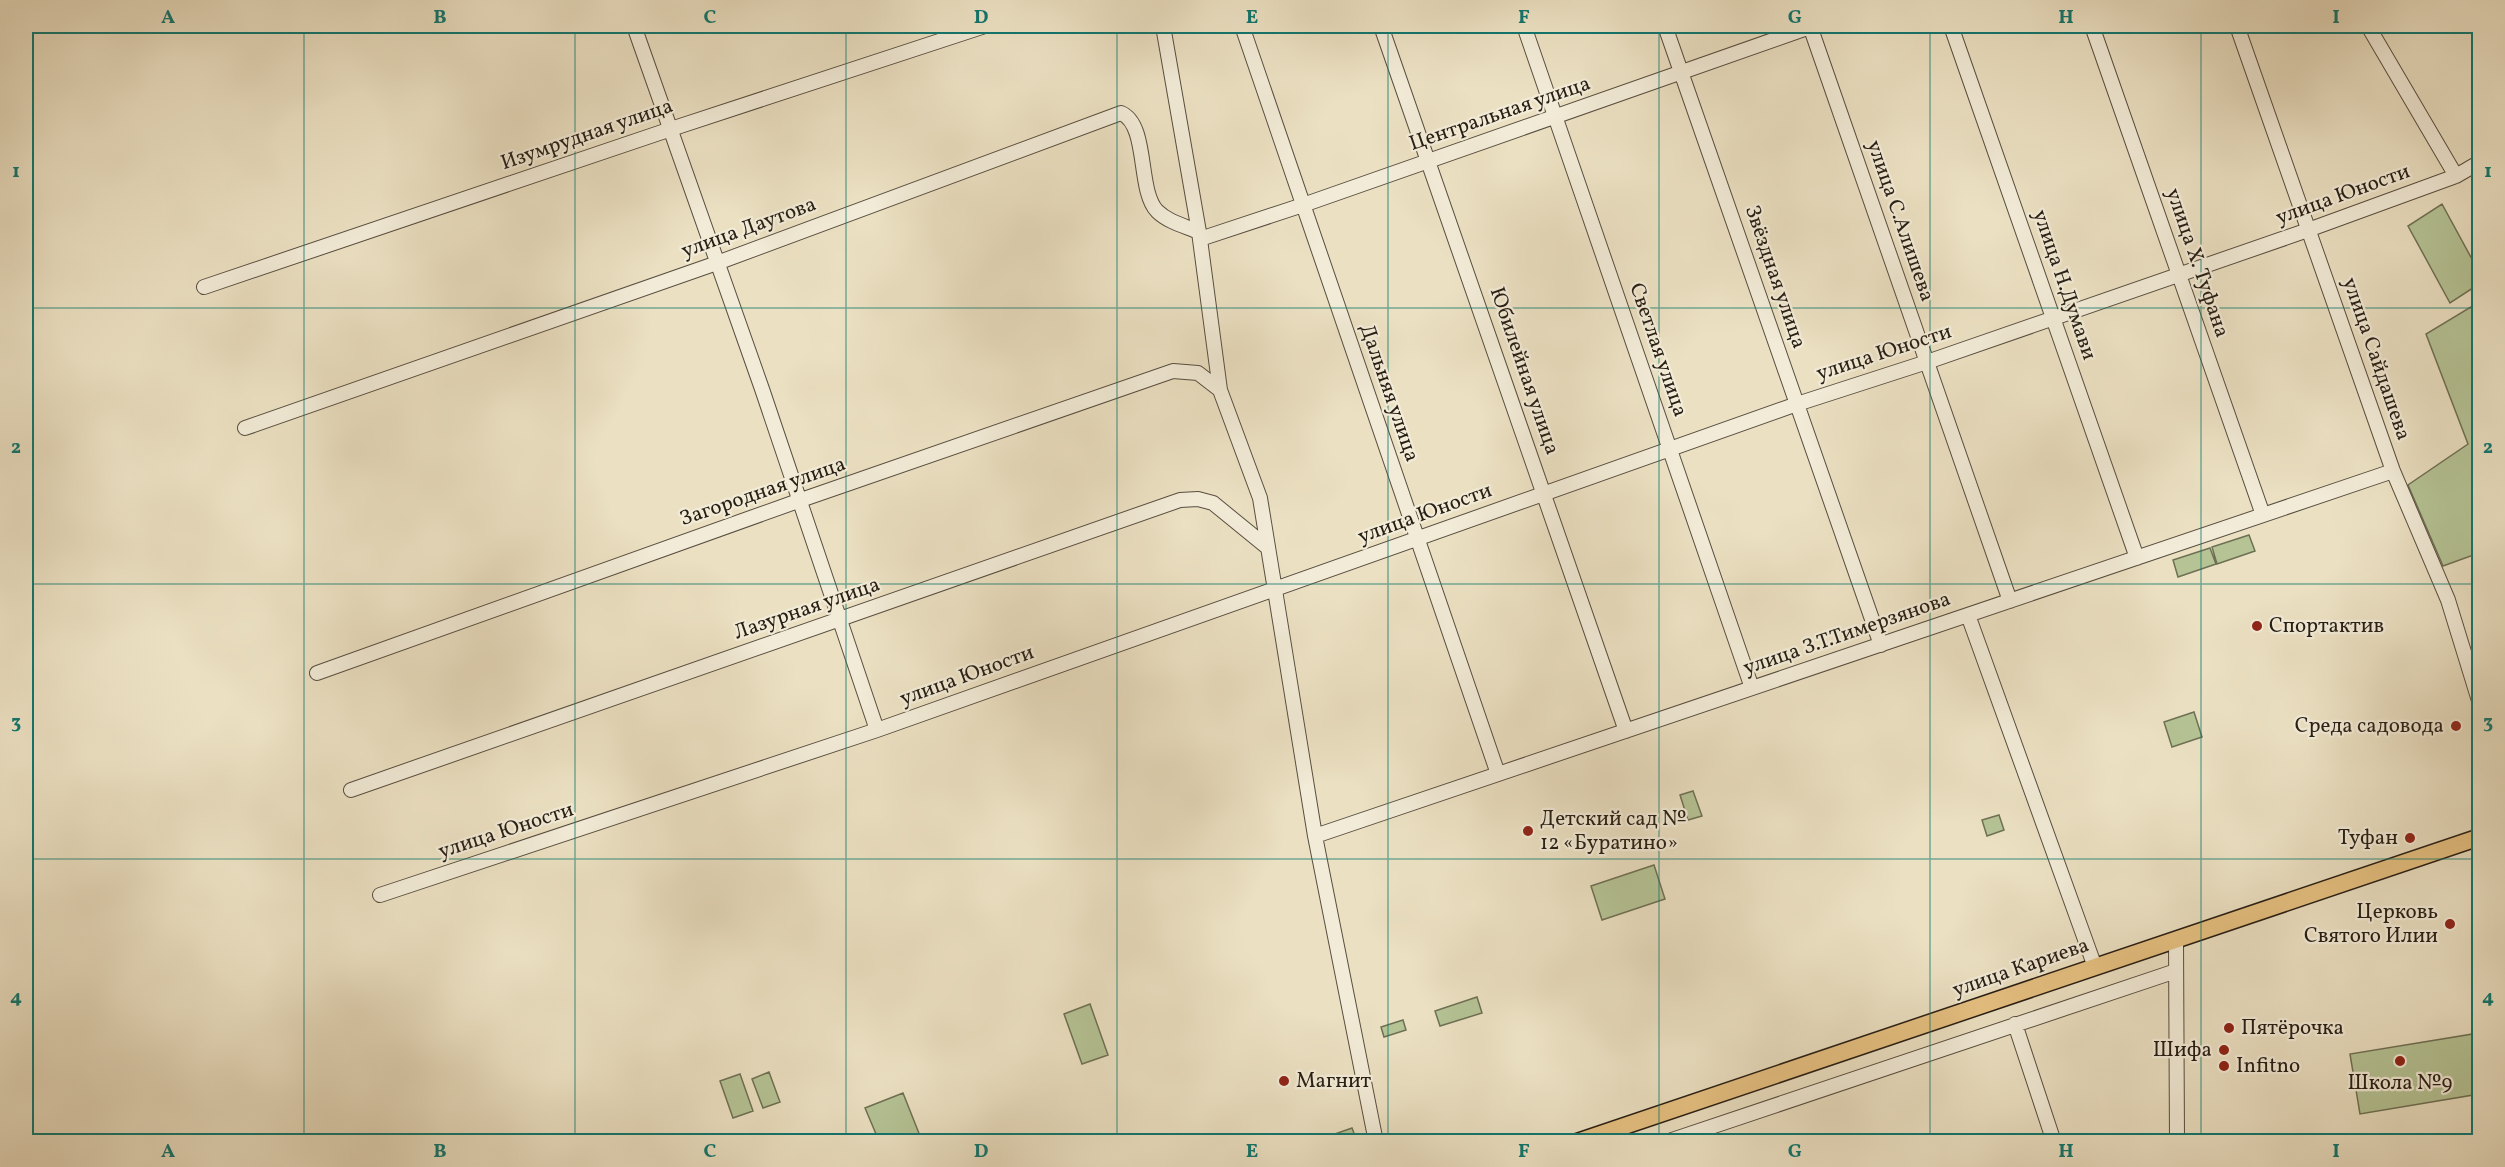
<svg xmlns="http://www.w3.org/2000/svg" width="2505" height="1167" font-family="Vollkorn,serif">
	<rect width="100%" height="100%" fill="#ebe0c2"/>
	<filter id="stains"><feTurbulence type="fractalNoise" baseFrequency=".00333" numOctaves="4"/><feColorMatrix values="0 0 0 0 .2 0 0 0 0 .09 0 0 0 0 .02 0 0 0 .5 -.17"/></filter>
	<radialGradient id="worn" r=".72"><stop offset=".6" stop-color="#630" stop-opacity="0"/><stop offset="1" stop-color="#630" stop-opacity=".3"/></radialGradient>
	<path fill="#b5c395" stroke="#6e7054" stroke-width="1.5" d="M2442 204 2479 272V284L2450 303 2408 226Z
		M2479 302V553L2443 566 2408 485 2468 444 2426 334Z
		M2249 535 2255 551 2217 564 2212 547Z
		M2210 548 2216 564 2178 577 2173 560Z
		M2194 712 2202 737 2172 747 2164 722Z
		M1693 791 1702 816 1688 820 1680 795Z
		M1999 815 2004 830 1987 836 1982 820Z
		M1654 865 1665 899 1602 920 1591 886Z
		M1477 997 1482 1013 1440 1026 1435 1011Z
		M1090 1004 1108 1055 1082 1064 1064 1014Z
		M1403 1020 1406 1030 1384 1037 1381 1027Z
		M2479 1033V1094L2360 1114 2350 1054Z
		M769 1072 780 1102 763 1108 752 1079Z
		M740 1074 753 1111 733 1118 720 1081Z
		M903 1093 922 1141H879L865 1108Z
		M1352 1128 1357 1141H1315Z"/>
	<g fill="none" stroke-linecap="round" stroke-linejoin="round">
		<defs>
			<path id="minor" d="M634 26 762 389 877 730
				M1163 26 1199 232 1220 390 1260 498 1315 836 1376 1142
				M1242 26 1498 774
				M1381 26 1626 731
				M1524 26 1752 688
				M1665 26 1881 645
				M1810 26 2010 601
				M1951 26 2137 558
				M2092 26 2263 515
				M2237 26 2393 471 2448 600 2480 704
				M2368 26 2456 176
				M1200 239 1303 205 1813 26
				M204 287 671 129 985 26
				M245 428 717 263 1121 113C1149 125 1137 190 1157 211 1168 222 1185 226 1199 232
				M1968 615 2095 967
				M317 673 798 501 1173 371 1198 373 1220 390
				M351 790 1180 500 1198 499 1213 503 1267 547
				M1315 836 2393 471
				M380 895 877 730 1797 404 1927 362 2308 230 2456 176 2480 162
				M2176 940 2177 1142
				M2015 1024 2054 1142
				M1666 1142 2176 971"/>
			<path id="major" d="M1577 1142 2480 837"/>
		</defs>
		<use href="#minor" stroke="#584e40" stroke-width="16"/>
		<use href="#major" stroke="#271e14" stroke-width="19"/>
		<use href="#minor" stroke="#f2ebd7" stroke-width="14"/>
		<use href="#major" stroke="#e6c081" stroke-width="16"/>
	</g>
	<path fill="none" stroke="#0f766e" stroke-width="1.5" stroke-opacity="0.55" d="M304 26V1142M575 26V1142M846 26V1142M1117 26V1142M1388 26V1142M1659 26V1142M1930 26V1142M2201 26V1142M26 308H2480M26 584H2480M26 859H2480"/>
	<g fill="#8f2418" stroke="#f2ebd7" stroke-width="2">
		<circle cx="2257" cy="626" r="6"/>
		<circle cx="2456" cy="726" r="6"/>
		<circle cx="1528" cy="831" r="6"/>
		<circle cx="2410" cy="838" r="6"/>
		<circle cx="2450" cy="924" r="6"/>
		<circle cx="2229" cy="1028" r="6"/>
		<circle cx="2224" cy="1050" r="6"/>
		<circle cx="2400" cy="1061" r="6"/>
		<circle cx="2224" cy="1066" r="6"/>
		<circle cx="1284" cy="1081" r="6"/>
	</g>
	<g text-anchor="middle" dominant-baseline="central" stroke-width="4.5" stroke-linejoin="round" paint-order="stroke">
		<g font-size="21" fill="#271e14" stroke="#f2ebd7">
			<text transform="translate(1500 114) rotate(-19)">Центральная улица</text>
			<text transform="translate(587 135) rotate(-19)">Изумрудная улица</text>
			<text transform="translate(2343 195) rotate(-20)">улица Юности</text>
			<text transform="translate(1900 221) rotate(71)">улица С.Алишева</text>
			<text transform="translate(749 228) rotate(-20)">улица Даутова</text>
			<text transform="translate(2197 263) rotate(71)">улица Х. Туфана</text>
			<text transform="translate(1775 277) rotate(71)">Звёздная улица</text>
			<text transform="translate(2064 285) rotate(71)">улица Н.Думави</text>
			<text transform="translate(1658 350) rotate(71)">Светлая улица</text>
			<text transform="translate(1884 353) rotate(-18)">улица Юности</text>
			<text transform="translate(2376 359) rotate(71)">улица Сайдашева</text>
			<text transform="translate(1524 371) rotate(71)">Юбилейная улица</text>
			<text transform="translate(1389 393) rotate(71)">Дальняя улица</text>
			<text transform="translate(763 492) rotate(-19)">Загородная улица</text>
			<text transform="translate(1425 514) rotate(-20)">улица Юности</text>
			<text transform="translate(807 609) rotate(-19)">Лазурная улица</text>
			<text transform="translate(1847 634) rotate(-19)">улица З.Т.Тимерзянова</text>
			<text transform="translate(967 676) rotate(-20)">улица Юности</text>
			<text transform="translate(506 831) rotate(-18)">улица Юности</text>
			<text transform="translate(2021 968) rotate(-19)">улица Кариева</text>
		</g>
		<g font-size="21" fill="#271e14" stroke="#f2ebd7" text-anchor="start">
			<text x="2269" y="626">Спортактив</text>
			<text x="2444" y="726" text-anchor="end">Среда садовода</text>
			<text x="1540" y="819">Детский сад №<tspan x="1540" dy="24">12 «Буратино»</tspan></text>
			<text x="2398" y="838" text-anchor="end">Туфан</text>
			<text x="2438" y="912" text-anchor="end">Церковь<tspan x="2438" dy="24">Святого Илии</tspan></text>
			<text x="2241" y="1028">Пятёрочка</text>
			<text x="2212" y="1050" text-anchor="end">Шифа</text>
			<text x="2236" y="1066">Infitno</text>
			<text x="1296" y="1081">Магнит</text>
			<text x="2400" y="1083" text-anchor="middle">Школа №9</text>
		</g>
	</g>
	<rect width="2505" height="1167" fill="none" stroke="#ebe0c2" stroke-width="66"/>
	<rect x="33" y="33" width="2439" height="1101" fill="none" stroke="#0f766e" stroke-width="2"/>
	<g font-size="20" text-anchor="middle" font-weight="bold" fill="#0f766e">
		<text x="168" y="23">A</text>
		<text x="440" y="23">B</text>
		<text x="710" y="23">C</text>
		<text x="981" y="23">D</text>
		<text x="1252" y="23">E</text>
		<text x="1524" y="23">F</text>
		<text x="1795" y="23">G</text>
		<text x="2066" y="23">H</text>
		<text x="2336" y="23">I</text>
		<text x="16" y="177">1</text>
		<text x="2488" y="177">1</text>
		<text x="16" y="453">2</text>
		<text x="2488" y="453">2</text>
		<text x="16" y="728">3</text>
		<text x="2488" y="728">3</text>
		<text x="16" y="1003">4</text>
		<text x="2488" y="1003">4</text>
		<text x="168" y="1157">A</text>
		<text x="440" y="1157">B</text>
		<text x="710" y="1157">C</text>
		<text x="981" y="1157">D</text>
		<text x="1252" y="1157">E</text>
		<text x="1524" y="1157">F</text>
		<text x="1795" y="1157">G</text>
		<text x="2066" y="1157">H</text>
		<text x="2336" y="1157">I</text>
	</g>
	<rect width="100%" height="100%" filter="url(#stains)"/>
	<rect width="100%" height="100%" fill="url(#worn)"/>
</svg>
